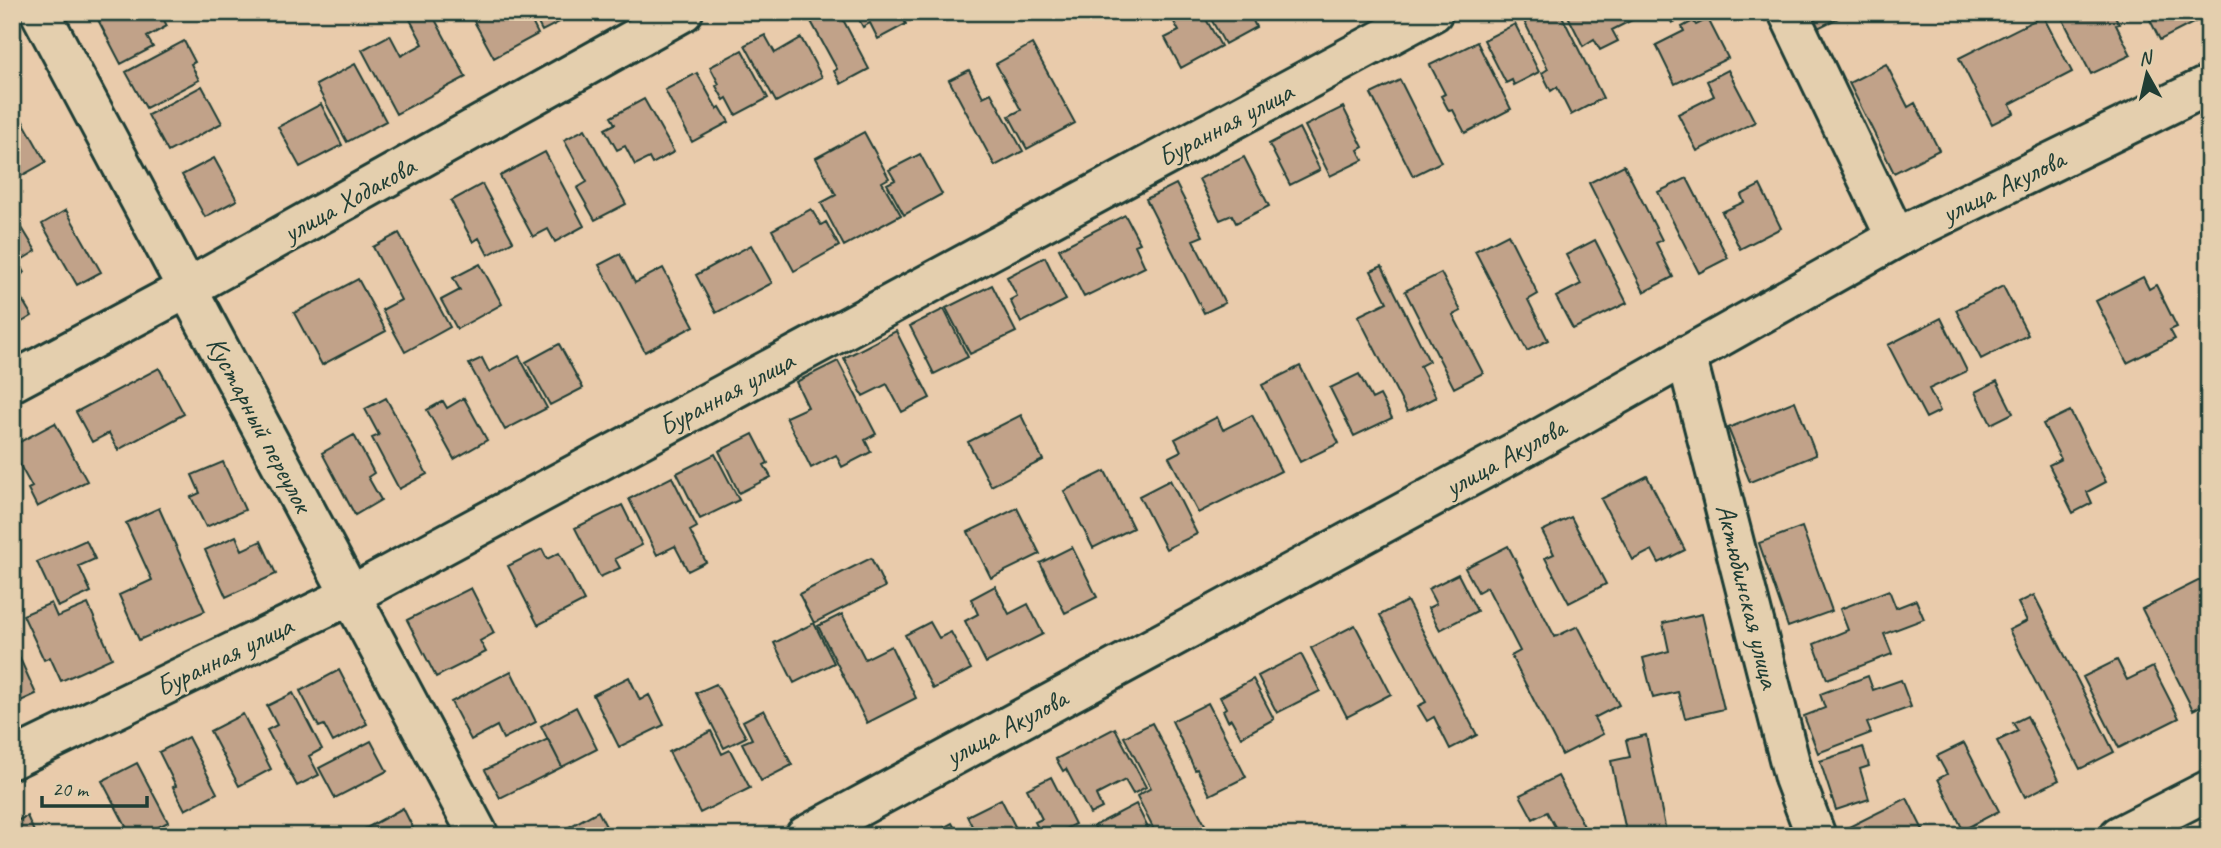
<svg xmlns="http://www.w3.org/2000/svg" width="2221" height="848" font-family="Caveat,sans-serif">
	<rect width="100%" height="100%" fill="#e9cbab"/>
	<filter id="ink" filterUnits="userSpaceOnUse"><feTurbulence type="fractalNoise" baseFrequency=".0143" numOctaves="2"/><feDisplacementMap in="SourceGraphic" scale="14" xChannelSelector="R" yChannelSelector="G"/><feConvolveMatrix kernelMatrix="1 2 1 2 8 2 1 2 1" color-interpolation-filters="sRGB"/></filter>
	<g filter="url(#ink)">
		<path fill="#c1a289" stroke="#1f3d34" stroke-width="2" d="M103 12H160L167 26 147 37 153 47 121 64 96 16Z
			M406 12H431L466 77 396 114 362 50 390 35 401 56 423 44Z
			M469 12H527L538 34 494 58Z
			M532 12H569L571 16 542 31Z
			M810 12H839L869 69 841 84 834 71 837 69 807 14Z
			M855 12H900L906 24 878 39 870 23 863 27Z
			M1089 12H1125L1112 19 1108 13 1094 21Z
			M1171 12H1202L1221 46 1181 68 1165 38 1179 31 1169 13Z
			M1207 12H1249L1256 27 1225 44Z
			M1537 12H1560L1603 98 1571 115 1557 87 1551 91 1542 73 1548 69 1523 19Z
			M1566 12H1640L1642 15 1612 30 1618 41 1600 50 1594 39 1583 46Z
			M1666 12H1694L1672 23Z
			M1805 12H1850L1814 30Z
			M2059 12H2113L2119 24 2116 25 2131 55 2091 74Z
			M2146 12H2190L2195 22 2160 40Z
			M2195 12H2209V17L2200 21Z
			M2043 16 2072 72 2010 104 2014 113 1992 124 1959 58Z
			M1708 19 1728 58 1675 84 1656 45 1684 31 1682 27 1693 21 1696 25Z
			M1515 24 1539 72 1514 85 1512 80 1506 83 1484 40Z
			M765 35 775 53 801 38 822 77 776 102 745 45Z
			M184 41 195 62 191 64 199 80 146 108 126 72Z
			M1477 42 1511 109 1465 133 1453 110 1449 111 1441 96 1445 94 1430 65Z
			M1032 44 1075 123 1027 149 1009 116 1021 110 996 64Z
			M742 50 768 98 736 115 727 98 724 100 716 86 719 84 710 67Z
			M355 64 386 121 347 142 316 85Z
			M1886 64 1908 107 1915 103 1939 150 1894 173 1849 83Z
			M969 70 983 97 991 93 1023 151 995 166 949 80Z
			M1728 70 1755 122 1697 151 1678 114 1714 96 1707 81Z
			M697 73 717 109 720 107 729 122 692 142 665 90Z
			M1400 80 1441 162 1413 176 1371 94Z
			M202 86 222 123 168 152 148 115Z
			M644 99 674 152 652 164 649 158 635 165 625 146 617 150 605 129 615 124 611 117Z
			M321 104 342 145 300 167 278 127Z
			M1343 107 1363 147 1358 150 1363 160 1330 176 1305 126Z
			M21 118 46 162 12 181V123Z
			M1299 128 1320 170 1290 185 1269 144Z
			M585 129 626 204 595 220 577 188 587 182 564 140Z
			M864 132 889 178 882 182 901 215 844 246 821 203 836 195 816 158Z
			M545 152 584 226 555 242 548 229 533 237 500 176Z
			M920 154 942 194 904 215 887 184 895 180 889 170Z
			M1244 157 1269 206 1236 223 1232 215 1220 220 1199 179Z
			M214 158 237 200 205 217 182 175Z
			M1624 165 1662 240 1656 243 1673 277 1644 292 1589 183Z
			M1687 178 1728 258 1699 273 1658 192Z
			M482 184 513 241 488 255 479 238 473 242 451 201Z
			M1176 184 1203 236 1193 240 1225 303 1204 313 1146 199Z
			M1760 185 1781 228 1740 249 1722 212 1744 202 1741 195Z
			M811 209 821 225 826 222 839 246 794 271 772 230Z
			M66 210 101 272 77 285 42 224Z
			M13 213 36 251 18 262 24 273 12 280Z
			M1125 215 1140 243 1135 245 1145 267 1084 297 1059 249Z
			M399 233 450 327 405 352 382 310 401 300 373 247Z
			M1508 234 1538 294 1528 300 1548 340 1527 351 1475 251Z
			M1595 240 1627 303 1573 329 1556 297 1581 284 1566 255Z
			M751 245 772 283 716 313 696 275Z
			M620 254 635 283 663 268 694 326 645 352 599 265Z
			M1045 257 1066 300 1021 323 1010 300 1017 296 1007 277Z
			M480 264 502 304 457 329 441 300 460 290 453 278Z
			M1382 266 1429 361 1420 366 1436 397 1407 412 1358 316 1387 302 1371 271Z
			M1441 273 1461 311 1453 315 1483 373 1454 388 1405 291Z
			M2143 277 2149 289 2156 285 2177 327 2170 330 2175 339 2127 363 2096 301Z
			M358 279 386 331 322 365 294 313Z
			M12 283 32 316 12 328Z
			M992 285 1016 332 970 354 946 308Z
			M2003 286 2028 335 1981 359 1956 310Z
			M944 309 968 357 934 374 910 326Z
			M1941 318 1967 371 1929 389 1940 411 1926 418 1888 345Z
			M896 331 930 398 902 412 887 384 863 396 844 358Z
			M559 344 583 388 550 405 526 362Z
			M519 356 547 408 505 430 469 364 482 358 489 372Z
			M838 361 876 434 865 440 871 452 842 467 836 455 811 468 786 417 808 407 796 382Z
			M1300 366 1339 443 1300 462 1262 385Z
			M159 368 184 414 118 450 109 433 92 442 76 412Z
			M1359 374 1372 399 1380 395 1392 418 1354 436 1330 388Z
			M1997 381 2013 413 1991 424 1975 392Z
			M386 398 427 474 399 489 372 438 379 435 365 409Z
			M464 398 487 440 454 459 427 410 443 401 447 408Z
			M1795 401 1816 455 1750 482 1728 428Z
			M2070 411 2106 482 2087 492 2092 503 2073 513 2049 465 2061 459 2043 424Z
			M1021 415 1043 460 991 486 968 442Z
			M1252 415 1281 471 1198 513 1169 457 1181 451 1175 439 1217 417 1223 430Z
			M55 423 87 481 37 507 28 489 32 487 12 451V446Z
			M753 434 768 463 764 465 771 477 739 493 719 451Z
			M354 435 374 473 368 477 381 500 355 515 322 453Z
			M715 454 739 500 700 519 677 473Z
			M223 462 245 510 206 527 191 497 200 493 192 475Z
			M1105 471 1133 528 1093 548 1064 491Z
			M1647 476 1685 550 1659 563 1652 550 1633 560 1601 499Z
			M672 477 697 527 690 531 706 562 688 571 675 546 657 555 629 499Z
			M1170 480 1197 534 1166 549 1139 496Z
			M622 505 642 545 615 559 620 568 600 577 575 528Z
			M159 508 205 611 139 640 119 595 152 580 126 523Z
			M1017 508 1040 554 991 578 968 532Z
			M1571 517 1606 584 1569 603 1545 558 1554 554 1542 531Z
			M1802 527 1832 611 1788 627 1759 543Z
			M236 536 242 550 261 541 276 574 226 597 205 550Z
			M86 540 95 559 79 566 91 592 58 607 37 562Z
			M1508 546 1555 637 1578 626 1619 705 1594 718 1603 734 1562 755 1511 656 1520 651 1487 587 1478 592 1465 568Z
			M1072 547 1097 597 1065 613 1040 563Z
			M542 549 547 559 559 553 584 601 538 625 508 566Z
			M871 558 885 587 814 623 799 594Z
			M1458 574 1477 611 1440 630 1428 608 1436 604 1428 589Z
			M2206 577 2209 583V702L2193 710 2142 609Z
			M995 586 1009 614 1028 604 1043 634 986 663 965 621 978 614 971 599Z
			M471 588 494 633 480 641 486 652 436 677 407 620Z
			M1889 590 1896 608 1916 600 1924 619 1884 634 1892 654 1827 679 1814 644 1848 630 1840 609Z
			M2034 595 2114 752 2080 769 2009 630 2027 621 2018 603Z
			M1407 601 1477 735 1450 749 1434 717 1427 721 1418 706 1426 702 1380 615Z
			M51 603 57 617 88 604 112 658 61 681 50 657 44 660 23 615Z
			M842 614 865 659 891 646 916 698 867 723 818 626Z
			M1702 614 1724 709 1685 718 1678 692 1653 698 1643 658 1669 651 1663 623Z
			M930 622 939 638 951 632 971 669 933 689 905 635Z
			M814 623 834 663 794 683 774 643Z
			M1355 625 1391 694 1347 717 1311 648Z
			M17 652 36 694 12 705V654Z
			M1301 654 1320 691 1277 713 1258 676Z
			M2117 660 2127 680 2153 667 2179 718 2119 748 2083 677Z
			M339 670 367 724 333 742 324 725 319 727 300 691Z
			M511 671 536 722 503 739 497 726 471 740 451 702Z
			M1868 676 1873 690 1901 680 1911 707 1867 723 1871 733 1818 753 1804 716 1825 708 1820 694Z
			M629 677 640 700 649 695 664 725 619 747 593 695Z
			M1253 679 1274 719 1241 737 1231 719 1228 721 1223 710 1226 708 1220 697Z
			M716 684 746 737 724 748 696 693Z
			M293 693 322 749 309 756 319 775 297 786 267 730 277 725 267 706Z
			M1208 703 1246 777 1210 795 1197 769 1195 770 1172 721Z
			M576 707 597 749 562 767 541 726Z
			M764 710 792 765 761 781 742 743 752 739 743 721Z
			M243 714 271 769 239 786 210 731Z
			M2027 716 2059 780 2025 797 1997 741 2018 731 2013 723Z
			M1152 723 1211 836H1157L1137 796 1151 788 1124 737Z
			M1115 728 1146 787 1133 794 1125 780 1096 795 1102 808 1090 814 1066 769 1063 771 1056 759Z
			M711 731 722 754 730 750 750 788 700 813 669 752Z
			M1646 735 1667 836H1627L1611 761 1630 757 1626 740Z
			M188 737 217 793 185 810 173 787 176 786 159 752Z
			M548 739 562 767 500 798 485 770Z
			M371 741 387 771 335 798 319 768Z
			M1964 743 1999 811 1963 830 1938 779 1947 774 1937 756Z
			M1863 747 1869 766 1860 769 1869 799 1836 810 1820 761Z
			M137 763 168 822 142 836H131L102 781Z
			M1558 776 1589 836H1560L1547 812 1533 819 1520 795Z
			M1051 777 1075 824 1051 836H1042L1035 822 1042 819 1027 789Z
			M1907 798 1926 836H1851L1847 828Z
			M1001 799 1020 836H977L967 816Z
			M1136 804 1152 836H1099L1094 826Z
			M403 808 417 836H352Z
			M598 811 611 836H559L569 831 567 828Z
			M27 816 36 836H14L16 835 12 823Z
			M952 823 959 836H928Z"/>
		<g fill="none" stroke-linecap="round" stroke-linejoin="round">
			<defs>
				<path id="minor" d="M40 12 479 836
					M1788 12 1896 238
					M1686 355 1794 778 1816 836
					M12 382 188 288 683 12
					M12 759 351 595 1433 12
					M805 836 1530 444 1896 238 2209 85
					M2119 836 2209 790"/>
			</defs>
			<use href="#minor" stroke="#1f3d34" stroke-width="44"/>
			<use href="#minor" stroke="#e4cfae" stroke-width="38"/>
		</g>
	</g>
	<g text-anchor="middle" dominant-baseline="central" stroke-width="5" stroke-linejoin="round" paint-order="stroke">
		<g font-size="28" fill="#1f3d34" stroke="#e4cfae">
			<text transform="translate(1225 124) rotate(-28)">Буранная улица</text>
			<text transform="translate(2003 186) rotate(-26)">улица Акулова</text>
			<text transform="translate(349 199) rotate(-29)">улица Ходакова</text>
			<text transform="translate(726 393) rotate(-28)">Буранная улица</text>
			<text transform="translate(260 424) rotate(62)">Кустарный переулок</text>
			<text transform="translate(1505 457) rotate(-29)">улица Акулова</text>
			<text transform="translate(1748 596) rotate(76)">Актюбинская улица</text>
			<text transform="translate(224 656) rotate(-26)">Буранная улица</text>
			<text transform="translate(1006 727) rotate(-28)">улица Акулова</text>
		</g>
	</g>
	<rect width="2221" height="848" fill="none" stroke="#e4cfae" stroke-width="42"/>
	<rect x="21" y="21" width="2179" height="806" fill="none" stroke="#1f3d34" stroke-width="2.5" filter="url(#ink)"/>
	<g transform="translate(2147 74) rotate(352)" stroke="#e4cfae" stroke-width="5" paint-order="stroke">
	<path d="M0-5L12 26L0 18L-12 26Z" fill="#1f3d34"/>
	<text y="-10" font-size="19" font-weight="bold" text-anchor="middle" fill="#1f3d34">N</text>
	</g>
	<path d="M42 796v10h105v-10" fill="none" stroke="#1f3d34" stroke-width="3.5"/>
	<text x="52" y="796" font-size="21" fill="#1f3d34" stroke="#e4cfae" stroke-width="5" paint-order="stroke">20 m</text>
</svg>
